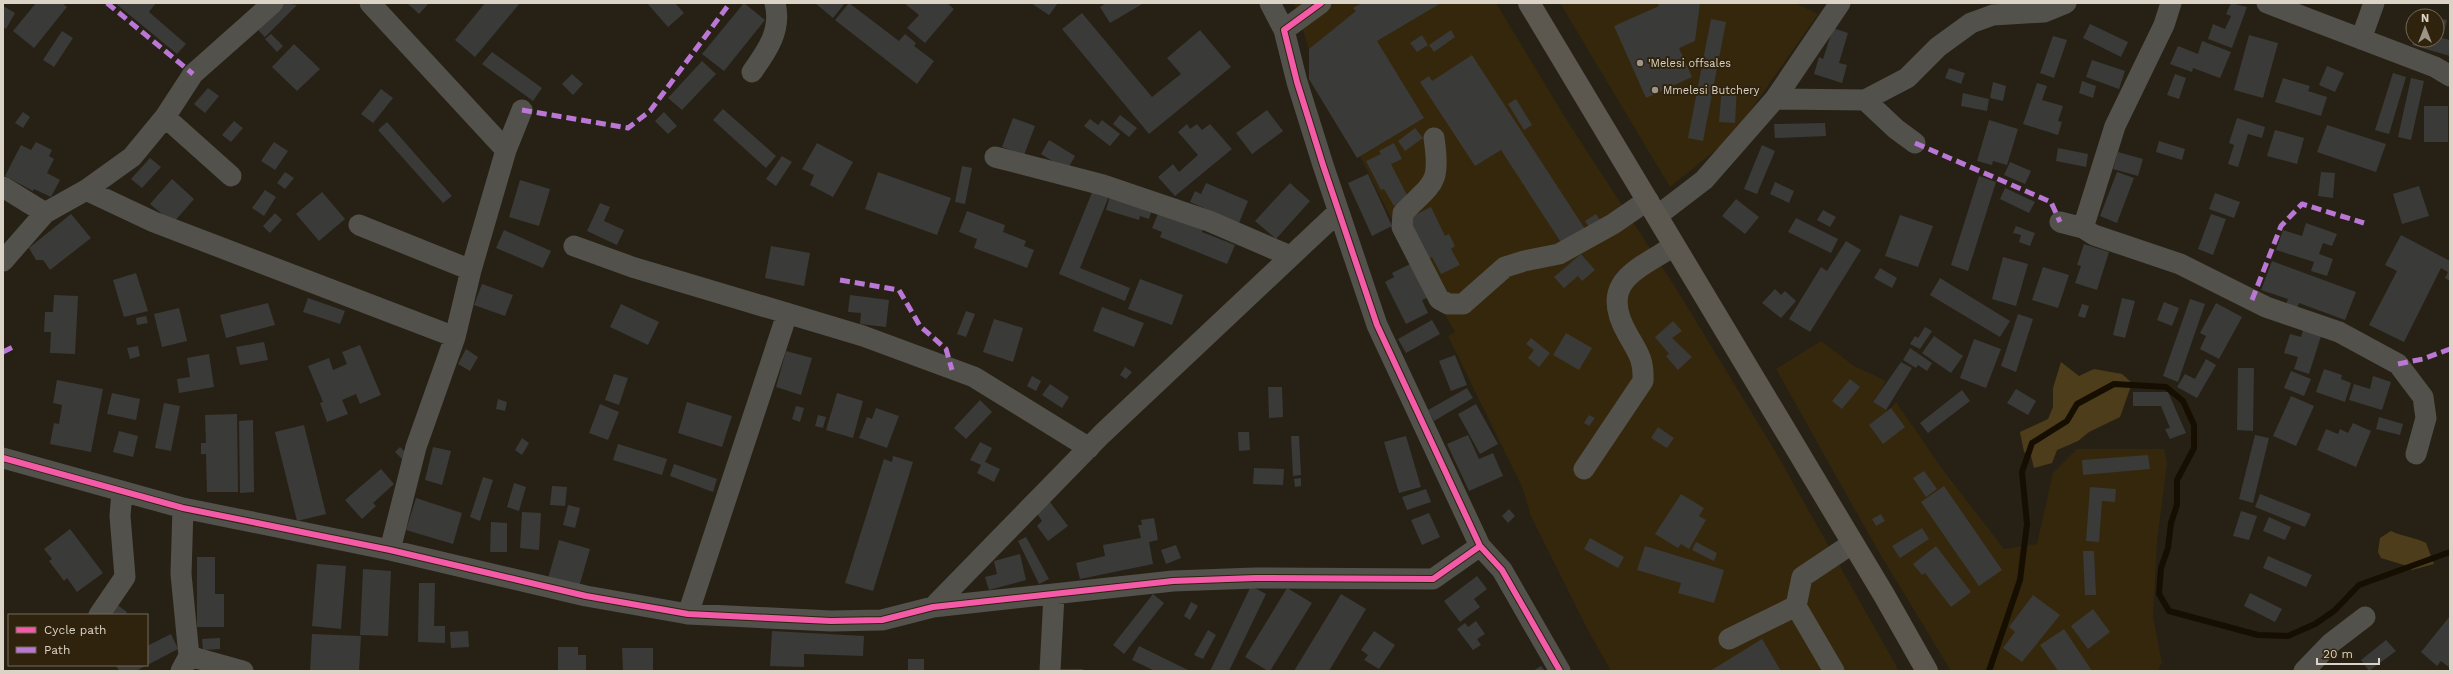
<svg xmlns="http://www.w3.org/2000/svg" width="2453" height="674" font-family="'Work Sans',sans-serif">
	<rect width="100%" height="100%" fill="#272115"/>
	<path fill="#35270b" d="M1293 3H1496L1566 119 1677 290 1775 451 1899 671H1611L1590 634 1531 516 1523 489 1448 336 1455 332 1400 236 1360 156 1357 158 1309 79V49L1296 8Z
		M1560 3H1795L1818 14 1732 137 1670 187Z
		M1821 341 1854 366 1886 381 1873 402 1888 411 1896 402 1943 470 2004 549 2037 544 2053 473 2077 449H2164L2167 464 2157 541 2153 617 2162 663 2157 671H1951L1876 547 1776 369Z"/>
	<path fill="#4e3d1b" d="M2061 362 2079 376 2094 369 2122 374 2132 383 2120 417 2089 432 2078 441 2057 450 2052 463 2034 468 2031 456 2024 452 2020 432 2048 419 2053 407V388Z
		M2391 531C2403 537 2415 537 2426 543L2434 564 2412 570 2404 565 2381 558 2378 552 2380 538Z"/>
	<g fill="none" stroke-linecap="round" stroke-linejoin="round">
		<path stroke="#170e02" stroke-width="6" d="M1989 671 2020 580 2027 524 2022 472 2032 443 2067 421 2077 404 2114 384 2166 387 2183 401 2194 425V448L2177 480V505L2171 523 2168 548 2161 568 2159 594 2169 611 2258 635 2288 636 2315 624 2334 611 2359 585 2450 552"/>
	</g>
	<path fill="#3a3a38" d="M36 3H62L67 7 34 48 13 31Z
		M115 3H156L149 12 186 44 177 54Z
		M283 3 297 5 265 37 257 29Z
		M407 3H429L419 14Z
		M485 3H520L475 57 455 40Z
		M647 3H675L684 13 668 27Z
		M744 3 765 20 724 71 702 54Z
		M815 3H845L833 18Z
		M849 3 899 41 905 34 916 43 914 46 934 61 917 84 835 20Z
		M904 3H947L954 9 925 43 907 28 919 15Z
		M1031 3H1058L1049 15Z
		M1106 3H1144L1110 23 1100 7Z
		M1362 3H1441L1377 41 1424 118 1357 158 1309 79V49L1356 11 1353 8Z
		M1657 3H1700L1695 41 1679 48 1692 77 1646 98 1614 26 1659 6Z
		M2231 3 2247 7 2232 48 2208 39 2213 24 2225 29 2231 16 2226 14Z
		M3 6 15 13 6 29 3 27Z
		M2417 12 2430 16H2416Z
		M1082 13 1152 97 1181 74 1167 58 1200 30 1231 67 1149 134 1062 29Z
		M2437 18 2447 20 2442 38 2450 40V56L2412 45 2414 40H2437Z
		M1711 19 1726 22 1703 141 1688 138Z
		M2090 24 2128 42 2121 57 2083 38Z
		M1833 28 1848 33 1839 63 1847 65 1842 83 1814 74 1819 57 1823 59Z
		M1451 30 1455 37 1434 52 1429 45Z
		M62 31 73 38 54 67 43 60Z
		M271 34 283 46 277 52 265 39Z
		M1422 35 1428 45 1417 52 1410 43Z
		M2249 35 2278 43 2263 98 2234 90Z
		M2053 36 2067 40 2054 78 2040 73Z
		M2202 41 2231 52 2220 78 2193 68 2192 72 2170 64 2178 46 2198 54Z
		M294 44 320 69 297 91 272 67Z
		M492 52 542 88 533 101 482 64Z
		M1472 55 1585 229 1562 244 1501 150 1475 166 1420 82 1429 76 1432 81Z
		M2092 60 2125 71 2119 89 2086 77Z
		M702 61 716 74 682 110 668 98Z
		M2327 66 2344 73 2335 92 2319 85Z
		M1949 68 1965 73 1961 84 1945 78Z
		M2393 73 2406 77 2389 134 2375 130Z
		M572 74 583 84 573 95 562 84Z
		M2175 74 2186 78 2179 99 2167 95Z
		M2283 78 2310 86 2308 91 2327 97 2321 116 2275 102Z
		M2411 78 2424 81 2411 140 2398 137Z
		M2082 81 2096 86 2093 98 2079 93Z
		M1993 82 2006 86 2003 101 1990 98Z
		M2037 83 2047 86 2042 100 2063 106 2058 121 2062 122 2058 135 2023 124Z
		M1722 86 1737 87 1735 123 1719 122Z
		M208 88 219 96 205 113 194 104Z
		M381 89 393 98 373 123 361 114Z
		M1963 93 1989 99 1987 111 1961 106Z
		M1516 99 1532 125 1524 130 1508 104Z
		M2424 106H2448V142H2424Z
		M723 109 776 156 766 168 713 120Z
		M1267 110 1283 131 1252 154 1236 133Z
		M23 112 30 117 23 128 15 123Z
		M664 112 677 126 668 134 655 121Z
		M1120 115 1137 128 1129 137 1113 124Z
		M1013 118 1035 126 1024 155 1002 147Z
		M2237 118 2265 127 2262 138 2248 134 2238 167 2228 164 2234 145 2229 143Z
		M1090 119 1098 125 1102 120 1120 134 1110 146 1084 126Z
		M1989 120 2018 129 2007 165 1993 161 1992 165 1977 161Z
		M234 121 243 128 231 142 222 135Z
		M387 122 452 196 443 203 378 130Z
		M1825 123 1826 136 1775 138 1774 124Z
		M1187 124 1190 129 1197 124 1202 130 1210 124 1232 149 1175 196 1158 177 1173 164 1179 172 1198 155 1178 132Z
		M2327 125 2386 144 2376 172 2317 152Z
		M1415 128 1423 138 1405 151 1398 141Z
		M2275 130 2304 138 2297 164 2267 156Z
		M1049 140 1075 156 1067 170 1041 154Z
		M2159 141 2185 149 2182 160 2156 152Z
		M36 142 52 150 49 156 54 159 47 173 60 180 51 197 34 189 33 191 5 176 21 145 31 150Z
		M274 142 288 151 275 170 261 161Z
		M817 143 853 162 833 197 810 185 814 175 802 169Z
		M1394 143 1402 159 1391 164 1409 199 1394 206 1384 189 1381 190 1366 161 1381 154 1379 151Z
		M1762 145 1775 151 1757 194 1744 189Z
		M2058 148 2088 154 2086 167 2056 161Z
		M2118 152 2143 159 2138 176 2113 169Z
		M782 156 792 162 776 186 766 179Z
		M150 158 161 167 142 188 131 179Z
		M2010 162 2031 171 2025 184 2004 175Z
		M962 166 972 168 965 204 955 202Z
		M285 172 294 178 285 189 277 183Z
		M878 172 951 198 937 235 865 209Z
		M2117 172 2134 178 2117 223 2100 216Z
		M2321 172 2335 173 2333 198 2318 196Z
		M1368 174 1392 226 1372 236 1348 183Z
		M1979 176 1996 182 1968 271 1951 265Z
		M172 179 194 199 173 223 150 204Z
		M520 180 550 189 539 226 509 217Z
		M1775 182 1794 191 1789 203 1770 194Z
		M1206 183 1248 201 1239 223 1190 202 1195 191 1201 194Z
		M1290 183 1310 201 1276 239 1255 221Z
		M2419 186 2429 216 2402 224 2393 194Z
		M2005 188 2035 202 2029 213 2000 199Z
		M265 190 276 197 264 216 252 208Z
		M1093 190 1109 196 1080 268 1130 288 1125 301 1059 274Z
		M322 192 345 219 319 241 296 214Z
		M1111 193 1152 210 1149 219 1140 216 1139 220 1106 210Z
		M2215 193 2240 202 2234 218 2209 209Z
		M1736 199 1759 217 1745 234 1722 216Z
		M600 203 610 207 604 221 624 230 617 245 587 231Z
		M1431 207 1445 236 1449 234 1455 246 1451 249 1460 265 1441 274 1432 257 1428 259 1407 219Z
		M1160 209 1204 226 1202 232 1235 245 1227 264 1160 237 1162 232 1152 228Z
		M1823 210 1836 217 1830 227 1817 220Z
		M967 211 1005 225 1003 232 1026 241 1024 246 1034 250 1027 268 974 248 977 239 959 232Z
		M275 213 282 220 270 233 263 226Z
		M71 214 91 238 50 270 43 260H36L29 248Z
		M1596 214 1602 223 1591 230 1585 221Z
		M2211 214 2226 219 2213 255 2198 249Z
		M1900 215 1933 226 1918 267 1885 256Z
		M1796 218 1838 239 1831 253 1788 232Z
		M2306 223 2337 234 2332 246 2323 243 2319 254 2333 259 2327 276 2311 271 2314 262 2276 250 2283 230 2302 236Z
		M2016 226 2035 233 2030 246 2019 242 2021 235 2013 233Z
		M504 230 551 251 543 268 496 248Z
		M2401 235 2450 261V281L2445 278 2448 272 2441 268 2404 342 2369 325 2397 271 2385 265Z
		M1846 241 1861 250 1810 332 1789 319 1821 267 1827 271Z
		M2084 244 2109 252 2097 290 2075 283 2081 266 2077 265Z
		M771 246 810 253 804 286 765 278Z
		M1581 254 1595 270 1582 281 1578 276 1564 288 1554 277Z
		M2003 257 2028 264 2016 306 1992 299Z
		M2272 261 2356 292 2345 320 2299 303 2296 311 2285 307 2288 299 2261 290Z
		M1410 264 1427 298 1422 300 1428 313 1406 324 1385 282 1394 277 1392 273Z
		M2043 267 2069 275 2058 308 2032 300Z
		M1880 268 1897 278 1892 288 1874 278Z
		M136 273 148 311 124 317 113 280Z
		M1940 278 2010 321 2000 337 1930 295Z
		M1140 279 1183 295 1172 325 1128 309Z
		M482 284 513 295 505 316 474 305Z
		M1775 289 1781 295 1785 291 1796 301 1781 318 1762 303Z
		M54 295 78 296 75 354 50 353 51 332H44L45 312H53Z
		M850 295 889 300 886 327 860 324 861 313 848 312Z
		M308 298 345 311 340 324 303 312Z
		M2122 298 2135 301 2125 338 2113 335Z
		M2190 299 2205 304 2178 382 2163 376Z
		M2164 302 2179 308 2172 326 2157 320Z
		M268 303 275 325 226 338 220 315Z
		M2216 303 2242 317 2219 359 2200 349 2206 336 2200 333Z
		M621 304 659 322 648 345 610 327Z
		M2082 304 2089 306 2085 318 2078 316Z
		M1102 307 1144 323 1134 347 1093 331Z
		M179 308 187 341 162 347 154 314Z
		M966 311 975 314 966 337 957 334Z
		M2018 314 2033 319 2016 372 2001 366Z
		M146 316 148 323 137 325 136 318Z
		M994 319 1023 328 1013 362 983 352Z
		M1432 320 1440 334 1406 353 1398 339Z
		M1673 321 1682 331 1672 338 1692 357 1678 370 1666 356 1669 354 1655 337Z
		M1925 327 1932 331 1920 349 1910 344 1915 336 1918 338Z
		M2303 330 2321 336 2309 374 2294 369 2298 357 2284 353 2290 334 2301 337Z
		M1566 333 1592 348 1579 370 1553 355Z
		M1934 336 1963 356 1951 373 1922 353Z
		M1531 338 1550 353 1539 367 1528 358 1534 350 1526 344Z
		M1974 339 2001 349 1986 388 1960 378Z
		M264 342 268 360 240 365 236 347Z
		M360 345 381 395 360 404 356 394 342 400 348 414 327 422 320 403 323 402 308 366 329 358 333 370 347 364 342 352Z
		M138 346 140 356 130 359 127 348Z
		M1910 348 1932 363 1927 371 1918 365 1916 368 1903 360Z
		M466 349 478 357 470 371 458 364Z
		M786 351 812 358 801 395 776 387Z
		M209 354 214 387 179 393 177 379 190 377 187 358Z
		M1455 355 1467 385 1451 391 1439 361Z
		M2206 359 2216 365 2197 398 2177 387 2185 374 2195 379Z
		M1901 362 1912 368 1886 410 1873 402Z
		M1125 367 1132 372 1126 379 1120 375Z
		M2238 368H2254L2253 431 2237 430Z
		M2324 369 2342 375 2341 379 2351 383 2345 402 2316 392Z
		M2291 371 2311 379 2304 396 2284 388Z
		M614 374 628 378 619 405 605 400Z
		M1032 376 1041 381 1036 391 1027 386Z
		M2373 376 2391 382 2382 410 2349 400 2354 384 2370 389Z
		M1850 379 1860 387 1842 409 1832 401Z
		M57 380 103 389 91 452 50 444 54 423 59 424 62 405 53 403Z
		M1050 384 1069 397 1062 408 1042 395Z
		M1268 387H1282L1283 417 1269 418Z
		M1467 388 1473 398 1434 421 1428 410Z
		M2016 389 2036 401 2028 415 2007 403Z
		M1962 390 1970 401 1928 433 1920 423Z
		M2133 392H2168L2186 433 2170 439 2165 429 2170 428 2161 406H2133Z
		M112 393 140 399 136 420 107 414Z
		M837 393 863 401 853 438 826 430Z
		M2291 396 2314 406 2296 446 2273 436Z
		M498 399 507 402 505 411 496 409Z
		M980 400 992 412 966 439 954 428Z
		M687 402 732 416 722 447 678 433Z
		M164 403 180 406 171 451 155 448Z
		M600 404 619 412 608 440 589 433Z
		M1476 404 1498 444 1480 454 1458 414Z
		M796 406 804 408 800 422 792 419Z
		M876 408 899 416 887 448 859 438 867 417 872 419Z
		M1891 408 1905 427 1883 444 1869 425Z
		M237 414 238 492H207L206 454H201V443H206L205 415Z
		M818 415 826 417 823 428 815 426Z
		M1589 415 1595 418 1589 426 1584 423Z
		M2379 417 2403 424 2400 435 2376 429Z
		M253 420 254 492 240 493 239 421Z
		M2353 423 2371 431 2356 467 2317 450 2326 429 2338 434 2340 429 2348 433Z
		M304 425 326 514 297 521 275 432Z
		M1658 427 1674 438 1667 448 1651 438Z
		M119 431 138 436 133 457 113 452Z
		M1238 432H1249L1250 450 1239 451Z
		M1468 435 1479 459 1493 453 1503 476 1469 491 1447 444Z
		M2255 435 2269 438 2253 503 2239 499Z
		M1291 436H1299L1301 475 1293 476Z
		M1406 436 1421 487 1399 493 1384 442Z
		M522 438 529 443 522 455 515 450Z
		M980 442 992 448 985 462 1000 469 994 482 977 473 981 465 970 460Z
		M618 444 667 459 662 475 613 460Z
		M400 447 408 455 403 460 395 452Z
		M433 447 451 451 442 485 425 480Z
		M2148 455 2150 469 2083 475 2082 460Z
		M893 456 913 462 873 591 845 583 884 459 892 462Z
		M674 464 717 479 713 492 670 476Z
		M1254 468 1284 469 1283 485 1253 484Z
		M381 469 394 484 373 503 376 506 362 519 345 500Z
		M1924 471 1937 489 1926 497 1913 478Z
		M483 477 493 480 480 521 470 517Z
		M1301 478V486L1295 487 1294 479Z
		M514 483 526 487 519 511 507 507Z
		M552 486 567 487 565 506 550 505Z
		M1944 486 2002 570 1979 586 1921 502Z
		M2090 487 2116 489 2115 502 2102 501 2099 542 2086 541Z
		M1426 489 1431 502 1407 510 1402 497Z
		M1681 494 1704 508 1699 516 1706 520 1689 549 1681 544 1678 548 1655 534Z
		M2260 494 2311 514 2305 527 2255 507Z
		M416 498 462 513 453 544 406 530Z
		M1050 502 1068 526 1048 541 1037 526 1042 521 1036 512Z
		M568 505 580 508 575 528 563 525Z
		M1509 509 1515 516 1508 523 1502 516Z
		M2241 511 2257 516 2249 540 2233 536Z
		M522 512 541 513 539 550 520 548Z
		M1429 513 1440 537 1422 545 1411 520Z
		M1881 514 1885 521 1876 526 1872 519Z
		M2269 517 2291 527 2285 540 2263 531Z
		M1154 518 1158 540 1149 542 1153 564 1080 579 1076 563 1105 556 1103 545 1141 538 1138 525H1142L1141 520Z
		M491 522 507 523V552H490Z
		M1922 528 1929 539 1900 558 1892 546Z
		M70 529 103 573 77 592 67 578 64 581 49 561 52 559 44 549Z
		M1026 537 1049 579 1039 584 1018 541Z
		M1590 538 1624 557 1618 568 1584 549Z
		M559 540 590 549 579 587 548 578Z
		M1696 542 1717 553 1714 561 1692 550Z
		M1176 545 1181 558 1166 564 1161 550Z
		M1645 546 1724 570 1714 603 1678 593 1681 583 1637 570Z
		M1936 546 1971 592 1951 607 1925 573 1922 575 1913 564Z
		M2083 551H2094L2096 595H2085Z
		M1020 554 1026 580 989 590 985 577 997 574 994 561Z
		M2268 556 2312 575 2306 587 2263 568Z
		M197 557H215V594H224V627H197Z
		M317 564 346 566 341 629 312 626Z
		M363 569 391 571 388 636 360 635Z
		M1477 576 1487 589 1474 599 1480 607 1460 622 1444 601Z
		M419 583H435L434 626H445V643L418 642Z
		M1251 586 1266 594 1229 671H1210Z
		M1287 588 1312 603 1270 671H1268L1245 657Z
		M2250 593 2282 609 2275 622 2244 606Z
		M1153 594 1164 603 1124 654 1113 645Z
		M1341 594 1366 609 1329 671H1294Z
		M2033 595 2060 615 2022 662 2003 648 2015 632 2009 627Z
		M1191 602 1198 606 1190 620 1184 616Z
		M116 604 127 612 125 615H109Z
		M2093 609 2110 632 2088 649 2071 626Z
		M2450 616V668L2441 661 2437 666 2421 652Z
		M1476 621 1485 634 1477 639 1481 645 1473 650 1457 629 1465 623 1468 627Z
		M2064 629 2092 671H2058L2040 645Z
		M1208 630 1216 635 1203 659 1194 655Z
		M468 631 469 647 451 648 450 632Z
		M772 631 864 636 863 656 804 654V667L770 666Z
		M1374 631 1395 645 1379 669 1364 660 1368 655 1361 650Z
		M171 634 178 649 136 671H119L116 665H147V646Z
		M312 634 361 636 359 671H310Z
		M220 638V649L203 650 202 639Z
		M1762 639 1781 671H1710Z
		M2386 640 2396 651 2369 671 2361 660Z
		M1139 646 1190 671H1155L1132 660Z
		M558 647H578V655H586V671H558Z
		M622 648H653V671H623Z
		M908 659H924V671H908Z
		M1541 666 1545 671H1533Z
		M1054 669H1083V671H1054Z"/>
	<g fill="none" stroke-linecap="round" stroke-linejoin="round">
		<path stroke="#53514b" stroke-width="21" d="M370 3 506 150
			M1270 3 1284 30
			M1321 3 1284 30 1297 82 1323 165 1377 325 1480 546 1502 570 1560 671
			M2171 3 2164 25 2115 126 2083 228 2094 235 2180 264 2266 307 2339 332 2398 364 2423 397 2426 418 2416 454
			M2267 3 2435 67 2450 76
			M2361 39 2374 3
			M752 72C767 51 782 30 775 3
			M1775 99 1865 100 1907 78 1938 47 1971 23 1993 15 2044 12 2066 3
			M1865 100 1896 129 1915 143
			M165 117 231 176
			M1434 138C1441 185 1433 182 1403 213L1402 227 1439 299 1448 304H1463L1505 267 1524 261 1559 254 1613 224 1648 200
			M995 157 1103 185 1209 221 1290 256
			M3 187 45 213
			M86 190 154 222 455 337
			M1657 216 1704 180 1775 99 1840 3
			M2060 222 2083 228
			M359 225 471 270
			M574 246 632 267 863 336 974 377 1089 448
			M3 261 45 213 86 190 132 157 165 117 193 74 273 3
			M3 458 183 508 390 550 586 596 688 614 831 621 882 620 933 607 1173 581 1255 578 1433 579 1480 546
			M1584 469 1643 381C1644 359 1638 353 1628 335 1598 283 1634 271 1674 246
			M390 550 416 447 455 337 471 270 506 150 522 110
			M933 607 1102 434 1338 212
			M688 614 787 314
			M99 615 125 577 120 516 122 492
			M1729 639 1796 606
			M189 656 243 671
			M181 671 189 656 181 574 183 508
			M1050 671 1054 595
			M1834 671 1796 606 1802 577 1853 543
			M2304 671 2331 643 2365 617"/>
		<path stroke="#5c5850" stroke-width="22" d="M1529 3 1884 595 1927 671"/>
		<path stroke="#ba77d6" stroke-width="5" stroke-dasharray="10 5" stroke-linecap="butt" d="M107 3 193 74
			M522 110 628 128 650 111 730 3
			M1915 143 2051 202 2060 222
			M840 280 899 290 920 326 946 349 952 370
			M2252 300 2281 226 2302 204 2364 223
			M3 352 15 346
			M2398 364 2423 359 2450 349"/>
		<defs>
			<path id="cycleway" d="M1321 3 1284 30 1297 82 1323 165 1377 325 1480 546 1502 570 1560 671
				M3 458 183 508 390 550 586 596 688 614 831 621 882 620 933 607 1173 581 1255 578 1433 579 1480 546"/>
		</defs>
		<use href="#cycleway" stroke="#2f230d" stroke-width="8"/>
		<use href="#cycleway" stroke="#f35aa7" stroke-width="6"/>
	</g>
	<g fill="#9c9588" stroke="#2f230d" stroke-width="1.5">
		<circle cx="1640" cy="63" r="4"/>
		<circle cx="1655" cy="90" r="4"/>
	</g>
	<g text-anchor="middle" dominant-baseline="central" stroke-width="4" stroke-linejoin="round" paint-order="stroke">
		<g font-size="11" fill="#dbd4c6" stroke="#2f230d" text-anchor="start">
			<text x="1648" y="63">'Melesi offsales</text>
			<text x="1663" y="90">Mmelesi Butchery</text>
		</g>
	</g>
	<rect width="2453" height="674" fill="none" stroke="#dbd4c6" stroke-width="8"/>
	<rect x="8" y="614" width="140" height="52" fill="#2f230d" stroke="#746a57"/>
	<rect x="16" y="627" width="20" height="6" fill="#f35aa7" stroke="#746a57"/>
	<text x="44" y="634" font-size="12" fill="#dbd4c6">Cycle path</text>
	<rect x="16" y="647" width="20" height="6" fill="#ba77d6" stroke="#746a57"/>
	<text x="44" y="654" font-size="12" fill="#dbd4c6">Path</text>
	<g transform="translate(2425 28)"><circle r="19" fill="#2f230d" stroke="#746a57"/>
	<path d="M0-3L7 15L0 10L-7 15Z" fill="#9c9588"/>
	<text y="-6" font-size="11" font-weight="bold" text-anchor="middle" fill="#dbd4c6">N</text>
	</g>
	<path d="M2317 658v6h62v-6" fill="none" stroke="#dbd4c6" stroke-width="2"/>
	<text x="2323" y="658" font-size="12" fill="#dbd4c6" stroke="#2f230d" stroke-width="3" paint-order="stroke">20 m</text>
</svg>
